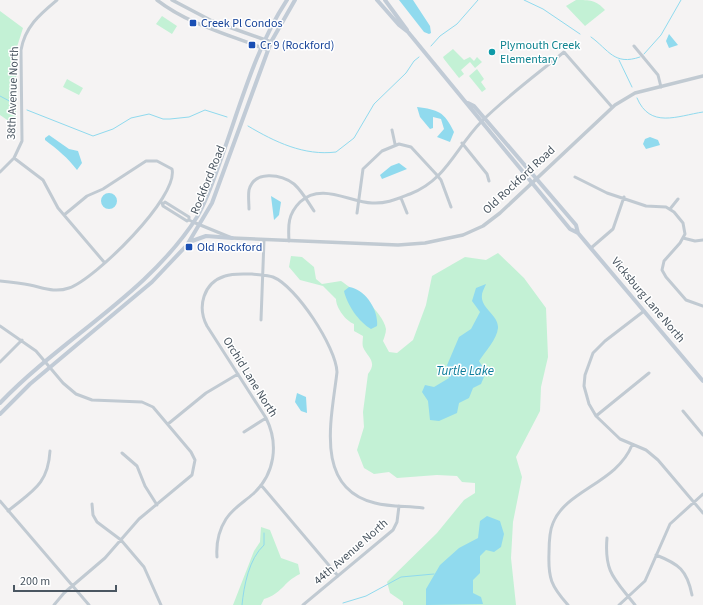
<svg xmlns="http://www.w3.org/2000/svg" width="703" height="605" font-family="'Source Sans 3',sans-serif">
	<rect width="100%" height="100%" fill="#f5f3f3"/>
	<path fill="#c3f1d5" d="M576 0C590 0 596 0 605 10L585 26 566 6Z
		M0 11 23 28 16 50V126L0 115Z
		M162 16 177 26 172 34 156 24Z
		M453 49 464 60 470 57 474 61 477 57 482 62 475 68 470 62 461 70 464 74 459 78 444 59 443 57Z
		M477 69 484 79 481 82 486 89 482 92 469 76Z
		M67 79 83 88 79 95 63 87Z
		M498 253 524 278 546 308 548 357 541 387 540 411 516 457 522 477 513 522 511 558 516 605H403V602L390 593 387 582 437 533 464 500 475 493V483L462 482 457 476 437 475 397 478 389 472 374 474 364 468 357 450 364 427 363 412 368 374C378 361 367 357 363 347 362 344 363 339 363 336L354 331V324C346 321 336 308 336 299L323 286 300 280 289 267 291 256 302 257 314 267 316 279 322 284 341 281C354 290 383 311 386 329 386 333 384 338 383 341L389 352 397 353 413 340 426 305 432 276 465 257 486 260Z
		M261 527 270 530 281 558 298 564 300 574C283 582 282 594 264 599L261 605H233L254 551 260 542Z"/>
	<path fill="#90daee" d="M399 0H413L430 26 431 33 429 34 424 32Z
		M669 34 678 45 669 48 666 41Z
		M417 107C438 110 444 111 454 132L450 142 437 137 444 129 441 119 433 117V128L430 129 420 117Z
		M49 135 69 149 78 151 82 163 77 170C68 158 57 149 45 140V138Z
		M650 137 658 140 660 145 646 149 643 144 645 139Z
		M399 163 407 169 382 179 380 175 391 166Z
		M101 201a8 8 0 1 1 16 0a8 8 0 1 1-16 0Z
		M271 196 281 202 279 215 274 220Z
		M486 284C485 287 482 292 482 295 480 308 499 315 498 328 497 339 485 352 479 361L486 372 481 384 473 388 469 398 459 403 457 413 439 421 430 420 428 401 422 392 425 385 434 387 449 378 445 370 459 337 471 329 480 312 472 301 476 288Z
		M349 287C365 289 379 310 377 326L371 329C359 322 347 305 344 291Z
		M297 393 306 397 307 413 301 411 295 402Z
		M487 516 500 521 504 534 501 547 494 552 486 550 480 556V573L473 580V593L481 597 483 604 426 605V589L440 565 459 548 478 538 480 521Z"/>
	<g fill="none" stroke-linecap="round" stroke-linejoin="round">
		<path stroke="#90daee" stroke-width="1" d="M524 0 543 9 580 34
			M591 37C609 50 614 66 640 57
			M431 46 440 36 457 24 478 0
			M644 54 661 35 681 0
			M619 60 632 87
			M0 96 15 104
			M637 98C650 129 677 116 703 112
			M27 110 93 136 113 129 131 118 149 114 163 119H170L189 117 205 110 227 117
			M248 126C275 142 304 156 336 152L354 138 374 104 406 73 414 61 419 57
			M343 603 366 596 401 577 434 574
			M242 605C244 585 249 559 264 545V533"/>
		<path stroke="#c1cad2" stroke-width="3" d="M634 46 658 75 661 87
			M392 130 395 144
			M462 143 487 174 489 181
			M14 158 43 180 58 208 104 262
			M0 172 14 158 22 141 21 50C25 27 39 15 57 0
			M575 177 607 193 646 206 666 207 674 212 683 223 685 234 680 243 664 261 662 270 666 277 686 300 703 306
			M401 198 407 213
			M162 203 163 206 187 221 189 220
			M163 204 165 202 189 217V220L193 222
			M249 209C249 203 248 196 249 190 254 170 281 174 294 184 302 191 308 202 314 211
			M670 209 678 199
			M357 213 363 169 382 151 399 144 411 147 436 174 441 180 451 207
			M683 238 695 241 703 240
			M289 241C288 225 288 214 300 202 321 182 349 202 372 203 386 204 397 199 410 194 446 180 455 149 481 122 506 97 536 75 564 52L612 107
			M591 248 613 229 624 197
			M0 281C10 282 20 283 30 285 44 288 55 293 69 288 95 279 179 197 172 169L157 161H146L103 189 87 196 64 215
			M644 311 605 341 593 353 585 375 584 386 589 404 596 416 620 439 646 450 658 460 703 513
			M261 320 264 240
			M0 326 36 351 63 383 76 394 92 400 142 402 153 407 191 452 195 460 192 475 139 519 105 558 64 593 54 605
			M0 362 22 340
			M683 411 703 435
			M596 416 649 373
			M168 424 206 393 238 374
			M244 432 266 418
			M122 453 137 466 145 486 157 505
			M261 485 338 576
			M0 501 89 605
			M92 504 93 515 97 522 121 540 144 567 161 605
			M8 511C32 491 48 485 50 451
			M607 538C604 573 615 579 635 605
			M656 555C679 564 687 570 692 595
			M217 557C216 543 219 530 226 519 233 508 244 502 253 494 275 474 279 444 266 418L207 326C197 307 203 283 225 276 233 273 243 274 252 274 259 275 267 275 273 277 296 286 336 347 337 372 332 417 313 488 375 503 390 507 407 506 423 508
			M303 605 393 530 397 522 399 506
			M568 605C551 586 548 578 549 553 549 543 549 532 553 523 566 490 617 483 632 445
			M619 605 645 581 670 524 703 494"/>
		<path stroke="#c1cad2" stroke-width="3.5" d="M157 0C189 25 231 35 267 50
			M172 0 212 21 271 42
			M193 222 232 238 398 245 425 243 463 235 483 226 500 213 615 105 635 93 703 76"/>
		<path stroke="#c1cbd6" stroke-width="4" d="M377 0 399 25 408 32 570 229 578 233 703 381
			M385 0 407 30
			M468 103 474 106 576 225 578 233
			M192 241 206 236 232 238
			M0 403C62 338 148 294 197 217 208 198 215 176 222 156 241 103 256 47 287 0
			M0 414 30 384 152 282 187 245 212 203 271 42 295 0"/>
	</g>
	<g fill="#1a4fb4" stroke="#fff" stroke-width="1.5">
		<rect x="189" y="19" width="8" height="8" rx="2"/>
		<rect x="248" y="41" width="8" height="8" rx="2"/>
		<rect x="185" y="243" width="8" height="8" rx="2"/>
	</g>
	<circle fill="#0f9aa8" stroke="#fff" stroke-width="1.5" cx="492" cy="52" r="4"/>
	<g text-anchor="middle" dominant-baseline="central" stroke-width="3" stroke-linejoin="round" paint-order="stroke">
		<g font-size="12" fill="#164399" stroke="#fff" text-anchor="start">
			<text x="201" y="23">Creek Pl Condos</text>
			<text x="260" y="45">Cr 9 (Rockford)</text>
			<text x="197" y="247">Old Rockford</text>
		</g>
		<g font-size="12" fill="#0d838f" stroke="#fff" text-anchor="start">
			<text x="500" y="45">Plymouth Creek<tspan x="500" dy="14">Elementary</tspan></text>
		</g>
		<g font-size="12" fill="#4a5661" stroke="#fff">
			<text transform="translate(13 93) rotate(-88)">38th Avenue North</text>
			<text transform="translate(208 180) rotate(-68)">Rockford Road</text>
			<text transform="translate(519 180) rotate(-43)">Old Rockford Road</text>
			<text transform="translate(648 300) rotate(50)">Vicksburg Lane North</text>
			<text transform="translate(250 377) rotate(58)">Orchid Lane North</text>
			<text transform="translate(351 552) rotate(-41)">44th Avenue North</text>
		</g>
		<g font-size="13" font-style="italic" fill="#0c7c9b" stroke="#fff">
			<text x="465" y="371">Turtle Lake</text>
		</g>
	</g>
	<path d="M14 585v6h102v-6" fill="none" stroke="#4a5661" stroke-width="2"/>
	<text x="20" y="585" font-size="12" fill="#4a5661" stroke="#ffffff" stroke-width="3" paint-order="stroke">200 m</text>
</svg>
